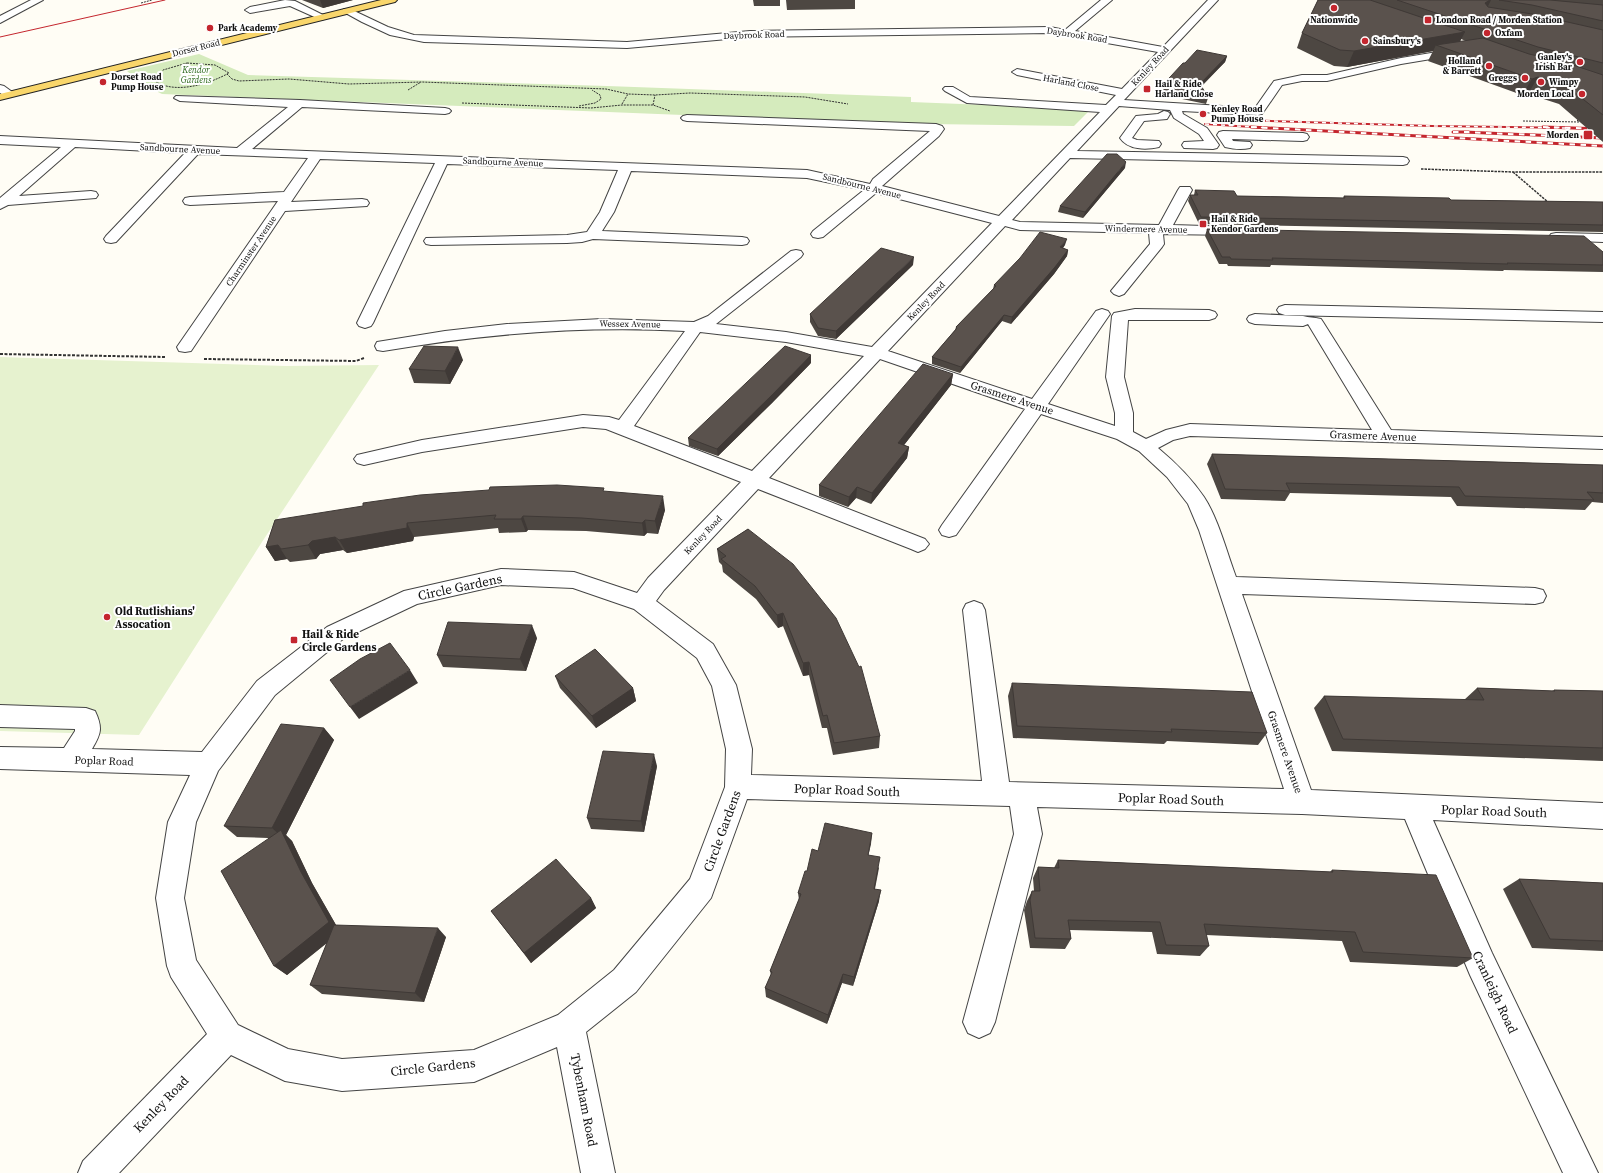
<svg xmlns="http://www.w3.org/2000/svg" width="1603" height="1173" font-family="'Source Serif 4',serif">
	<rect width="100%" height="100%" fill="#fffdf5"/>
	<path fill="#d5ebbd" d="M199 54 248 75 607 86 911 97V102L1091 109 1074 126 929 124 708 116 162 94 142 84 127 71Z"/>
	<path fill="#e6f2cf" d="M0 357 286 366 379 365 262 542 139 735 0 731Z"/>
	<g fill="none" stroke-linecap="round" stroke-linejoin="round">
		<defs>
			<path id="minor" d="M31 0H43L0 23V16Z
				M285 0 295 1 327 17 322 20 319 19 290 6 250 13 245 10 250 7Z
				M1101 0H1112L1075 31 1163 47 1208 0H1218L1124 100 1255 108 1274 81 1302 75H1327L1401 58 1461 48 1466 51 1461 54 1401 64 1327 81H1302L1282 85 1262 114 1258 115 1182 111 1183 114 1207 128 1219 145 1217 148 1213 149 1184 148 1182 145 1184 142 1204 141 1199 134 1174 118 1170 110 1119 106 1077 151 1403 157 1407 158 1409 161 1407 164 1403 165 1070 158 1012 220 1020 222 1159 225 1178 190 1180 187H1190L1192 190 1173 225 1236 227 1241 228 1243 231 1241 234 1236 235 1163 234 1164 244 1162 247 1124 294 1119 296 1114 294 1111 291 1150 244 1149 233 1020 230 1005 226 888 351 1032 399 1096 311 1102 309 1108 311 1110 314 1048 404 1115 426V413L1106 377 1112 316 1114 313 1135 309 1209 310 1215 312 1217 315 1215 318 1209 320H1128L1124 377 1133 413V432L1146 439 1166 430 1190 424 1372 430 1308 324 1303 326 1255 324 1249 322 1247 319 1249 316 1255 314 1303 316C1309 318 1314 317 1321 319L1323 322 1391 430 1603 437V449L1190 436 1173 440 1158 448C1176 463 1191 478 1204 497 1218 518 1227 553 1236 577L1535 588 1543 590 1546 596 1543 602 1535 604 1242 594 1311 790 1603 803V829L1433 820 1492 953 1598 1173H1563L1470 975 1405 819 1302 814 1037 807 1042 834 995 1022 990 1033 979 1038 968 1033 963 1022 1014 834 1010 806 747 799 711 898 636 992 586 1032 615 1173H581L557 1047 474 1082 342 1091 285 1081 231 1055 119 1173H78L83 1161 207 1034 171 977 167 966 156 898 168 822 190 775 0 769V747L64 748 75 731V729L0 727V705L86 708 95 711C103 728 101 734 92 749L202 752 257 681 327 627 404 591 501 569 574 572 637 593 648 578 741 482 606 429 583 427 422 452 364 465 357 463 354 459 357 455 422 440 583 415 609 417 619 420 685 331C583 325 483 334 383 351L377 350 375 346 377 342 445 331 507 324 602 319 694 322 708 316 791 251 796 250 801 251 803 254 801 257 716 324 786 332 872 347 992 223 876 193 823 237 818 238 813 237 811 234 813 231 864 190 807 178 631 171 614 212 602 231 742 237 747 238 749 241 747 244 742 245 593 239 582 242 567 243 431 245 426 244 424 241 426 238 567 235 587 232 600 212 618 170 447 164 373 323 371 326 365 328 359 326 357 323 435 163 320 159 291 202 362 199 367 200 369 203 367 206 285 211 191 351 185 352 179 351 177 347 278 201 190 205 185 204 183 201 185 198 190 197 284 192 308 158 198 154 116 242 111 243 106 242 104 239 106 236 185 153 75 147 19 196 91 191 96 192 98 195 96 198 8 205 0 209V198L61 147 0 144V136L237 148 288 107 180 101 174 98 176 96 300 100 445 108 449 109 451 111 449 113 445 114 302 107 252 149 807 170 870 184 873 179 930 131 687 121 683 120 681 118 683 116 687 115 936 124 942 126 944 129 939 136 882 186 999 216 1100 112 967 103 945 91 943 89 945 87H953L970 97 1106 105 1116 95 1017 75 1012 72 1017 69 1122 89 1158 52 1050 33 750 37 627 48 424 42 390 35 362 22 342 11 344 9H350L388 27 414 35 627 42 750 31 1050 27 1065 30ZM700 332 786 342 864 356 752 471 634 426ZM880 359 1025 409 942 525 939 530 942 535 949 537 956 535 1041 414 1117 439 1139 451 1167 477 1188 504 1199 530 1284 789 1009 782 985 610 982 604 974 601 966 604 963 610 982 781 751 775 752 749 736 685 713 644 656 601 664 590 758 489 911 549 918 552 925 549 929 544 925 539 769 478ZM501 585 573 588 634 609 697 658 712 686 726 749 725 787 690 879 614 970 558 1015 474 1050 342 1059 288 1049 238 1025 196 960 184 898 196 822 218 771 275 695 343 639 417 604Z
				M0 85 4 86 15 94 13 96H5L0 93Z
				M1164 111 1168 112 1170 114 1167 119 1144 121 1132 138 1137 140 1159 141 1161 144 1159 147C1146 150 1128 150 1120 138L1136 116 1158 114Z
				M1223 131 1303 133 1307 134 1309 137 1307 140 1303 141 1232 139 1233 141 1250 142 1252 145 1250 148C1242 150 1233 149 1225 147L1217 135 1219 132Z
				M1556 233 1603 234V242L1551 240 1549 237 1551 234Z
				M1285 305 1603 312V322L1285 315 1279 313 1277 310 1279 307Z"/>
			<path id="major" d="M381 0H397L395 2 0 100V94Z"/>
		</defs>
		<use href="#minor" stroke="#444" stroke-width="2"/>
		<use href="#major" stroke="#222" stroke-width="2"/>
		<path stroke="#333" stroke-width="1" stroke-dasharray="2 1" stroke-linecap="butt" d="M141 3 152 0
			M187 63 215 65 229 73C209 84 177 94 156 82V77L163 70Z
			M184 70 201 80
			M227 74 232 79 239 81 289 79 349 84 422 82 606 89 628 94 655 95 690 93 805 97 848 104
			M408 90 421 82
			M462 103 591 108 622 105H653L670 111
			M622 104 628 94
			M653 105 655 95
			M579 106 595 103 601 99 600 95 592 90
			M1523 121 1579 122 1577 120 1579 118"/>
		<path stroke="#333" stroke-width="1.5" stroke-dasharray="2.5 1" stroke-linecap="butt" d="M1421 169 1513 172H1603
			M1513 172 1549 203"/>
		<path stroke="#333" stroke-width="2" stroke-dasharray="3 1.5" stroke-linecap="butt" d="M0 354 165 357
			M204 359 356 361 364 358"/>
		<use href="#minor" fill="#fff" fill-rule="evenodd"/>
		<use href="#major" fill="#f9d66b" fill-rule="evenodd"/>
		<path stroke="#c4262e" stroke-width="1" d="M0 37 165 0"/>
		<defs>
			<path id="rail-far1" d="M1242 120 1432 126 1570 128
				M1205 124 1268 128"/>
			<path id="rail" d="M1251 127 1603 146
				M1543 127 1603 129
				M1453 132H1469
				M1464 132 1603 138"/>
		</defs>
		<use href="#rail-far1" stroke="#c4262e" stroke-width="2"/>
		<use href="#rail" stroke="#c4262e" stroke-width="3"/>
		<use href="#rail-far1" stroke="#fff" stroke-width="1.5" stroke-dasharray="4" stroke-linecap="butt"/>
		<use href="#rail" stroke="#fff" stroke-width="2" stroke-dasharray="5.5" stroke-linecap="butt"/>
	</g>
	<path fill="#4d4742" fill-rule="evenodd" d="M302 0H353L323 8Z
		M753 0H780V6H754Z
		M786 0H855V9L787 10Z
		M1318 0H1603V142L1559 104 1528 94 1522 95 1428 61 1433 51 1347 67 1334 66 1297 48 1302 33ZM1461 39 1466 41 1460 42Z
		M1227 56 1225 62 1202 86 1208 98 1206 104 1158 94 1159 89 1185 63Z
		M1125 168 1083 218 1058 212 1060 206Z
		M1195 190 1237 196 1343 198 1344 196 1451 200 1603 202V232L1199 224 1188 201 1190 195H1194Z
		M1207 229 1602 252H1603V272L1504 270 1503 271 1271 265 1270 267 1228 266 1227 264H1219L1205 236Z
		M1065 245 1063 248 1068 250 1067 256 1054 274 1011 324 1002 321 960 373 932 364V357L955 330 956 327 993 289 994 285Z
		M913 265 836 339 818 336 810 322V314Z
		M463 360 450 384 414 383 409 369Z
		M811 363 772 403 718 456 689 446 688 438Z
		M953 374 951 385 904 445 909 447 907 458 871 504 856 498 848 507 819 496V485Z
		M1212 454 1603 465V503L1592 502 1585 510 1457 506 1451 497 1290 493 1285 501 1221 499 1207 464Z
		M605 492 665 510 658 534 647 533 644 536 586 531 528 530 526 532 499 533 498 528 414 537 413 541 347 553 343 550 320 554 316 559 290 562 287 559 275 561 266 547 275 520Z
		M748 529 880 736 879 748 833 755 827 728H822L809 675 803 676 783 626 778 628 756 599 723 572 722 565 719 562 717 549Z
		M537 638 526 671 443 667 437 655Z
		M555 676 633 688 636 701 596 728 560 688Z
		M1012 683 1267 733 1258 745 1167 741 1164 744 1013 738 1008 696Z
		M1477 688 1552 691 1554 690 1603 691V761L1332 751 1314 708 1324 696 1464 700Z
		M324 728 334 740 286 835 292 841 312 883 336 925 446 937 424 1002 322 994 310 985 327 943 287 975 274 966 268 838 237 837 224 826Z
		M657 766 644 832 591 829 587 818Z
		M872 833 868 855 879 868 875 889 879 901 853 986 842 983 827 1024 766 997 765 988 771 975 770 971 799 900 798 893 807 871 818 851Z
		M1058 860 1330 872 1332 870 1473 958 1457 967 1350 962 1342 941 1206 935 1209 946 1200 956 1157 954 1152 932 1070 930 1071 939 1065 949 1030 948 1024 910 1027 901 1032 891H1034L1033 878 1038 867 1054 868Z
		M1519 879 1603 883V951L1532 948 1503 889Z
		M591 898 596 908 531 963 491 911Z"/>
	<path fill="#3f3936" d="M320 0H353L323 8Z
		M1490 0H1491L1484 14 1485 3Z
		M1465 32 1457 47 1436 45 1433 51 1347 67 1354 51Z
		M1227 56 1225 62 1198 89 1200 84Z
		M1538 77 1528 94 1522 95 1532 79Z
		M1126 162 1125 168 1083 218 1085 212Z
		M1067 239 1065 245 1058 254 1060 247Z
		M1068 250 1067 256 1054 274 1011 324 1012 317Z
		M914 257 913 265 836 339V331Z
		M1004 315 1002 321 960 373 961 367Z
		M458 347 463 360 450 384 445 371Z
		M811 355V363L772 403 718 456 717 449Z
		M953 374 951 385 897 454 898 443Z
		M909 447 907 458 871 504 872 493Z
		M857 487 856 498 848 507 849 497Z
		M663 496 665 510 658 534 655 521Z
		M523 516 528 530 526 532 521 519Z
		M645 520 647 533 644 536 642 523Z
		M407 523 414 537 413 541 347 553 339 540Z
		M335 537 343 550 320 554 316 559 308 545 312 541Z
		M278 545 287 559 275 561 266 547Z
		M783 613V626L778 628 777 615Z
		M532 625 537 638 526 671 520 659Z
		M809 662V675L803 676V663Z
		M410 670 418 683 359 719 350 707Z
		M633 688 636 701 596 728 592 716Z
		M324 728 334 740 286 835 292 841 312 883 340 932 287 975 274 966 301 872 284 839 272 828Z
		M654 754 657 766 644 832 641 821Z
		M872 833 871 844 866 866Z
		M881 890 879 901 853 986 854 977Z
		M591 898 596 908 531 963 524 953Z
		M438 928 446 937 424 1002 415 993Z
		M843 974 842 983 827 1024 828 1015Z"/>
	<path fill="#5a524d" stroke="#3f3936" d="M1318 0H1370L1465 32 1354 51 1340 50 1302 33Z
		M1397 0H1490L1485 3 1488 7 1532 14 1603 30V63L1538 47Z
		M1499 0H1550L1603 5V21L1532 5Z
		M1483 38 1529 54 1564 62 1603 75V115L1569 88 1538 77 1532 79 1436 45Z
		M1197 50 1227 56 1200 84 1208 98 1159 89 1183 63H1185Z
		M1107 154H1117L1126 162 1085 212 1060 206Z
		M1195 190 1234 191 1237 196 1345 198 1344 196 1449 198 1451 200 1603 202V225L1201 217 1190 195H1198Z
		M1207 229 1584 236 1603 252V265L1507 263 1508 264 1272 258 1273 260 1231 259 1230 257H1222Z
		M1040 232 1067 239 1060 247 1068 250 1055 267 1012 317 1004 315 961 367 932 357 957 328 956 327 996 286 994 285 1020 258Z
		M881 248 914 257 836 331 818 328 810 314Z
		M424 346 458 347 445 371 409 369Z
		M785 346 811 355 772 395 717 449 688 438Z
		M923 364 953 374 898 443 909 447 872 493 857 487 849 497 819 485Z
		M1212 454 1603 465V493L1587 492 1594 500 1465 496 1459 487 1286 483 1290 491 1225 489Z
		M557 485 604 488 603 491 663 496 655 521 645 520 642 523 582 518 523 516 521 519H494L496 515 407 523V528L339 540 335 537 312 541 308 545 281 549 278 545 266 547 275 520 363 506V503L420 495 489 490 490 487Z
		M748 529 793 564 836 618 859 667 861 666 880 736 834 743 827 715 823 716 809 662 803 663 783 613 777 615 755 586 721 559 726 556 717 549Z
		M448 622 532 625 520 659 437 655Z
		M390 643 410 670 350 707 330 680 360 659Z
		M595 649 633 688 592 716 555 676Z
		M1012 683 1252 692 1267 733 1171 729 1172 732 1017 726Z
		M1477 688 1555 691 1554 690 1603 691V748L1343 739 1324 696 1484 700Z
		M281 724 324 728 272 828 224 826Z
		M603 751 654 754 641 821 587 818Z
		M825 823 872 833 868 855 880 857 874 889 881 890 854 977 843 974 828 1015 765 988 772 972 770 971 801 894 798 893 805 871H807L812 849 818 851Z
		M281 830 301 872 329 922 274 966 221 871Z
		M556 859 591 898 524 953 491 911Z
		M1058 860 1333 872 1332 870 1436 875 1473 958 1363 952 1355 932 1240 926 1204 924 1209 946 1166 945 1160 922 1068 920 1071 939 1035 938 1030 900 1032 891H1040L1038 867 1059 868Z
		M1519 879 1603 883V941L1550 939Z
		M334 925 438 928 415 993 310 985Z"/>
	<g fill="#c4262e" stroke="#fff" stroke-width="1.5">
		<circle cx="1334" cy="8" r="4"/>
		<rect x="1424" y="16" width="8" height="8" rx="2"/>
		<circle cx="210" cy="28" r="4"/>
		<circle cx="1487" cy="33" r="4"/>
		<circle cx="1365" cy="41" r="4"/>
		<circle cx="1580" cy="62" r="4"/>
		<circle cx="1489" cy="66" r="4"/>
		<circle cx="1525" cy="78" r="4"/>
		<circle cx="103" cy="82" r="4"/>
		<circle cx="1541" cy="82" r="4"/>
		<rect x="1143" y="85" width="8" height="8" rx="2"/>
		<circle cx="1582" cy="94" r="4"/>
		<circle cx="1203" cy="114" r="4"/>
		<rect x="1583" y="130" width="10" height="10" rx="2"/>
		<rect x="1199" y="220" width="8" height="8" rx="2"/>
		<circle cx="107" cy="617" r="4"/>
		<rect x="290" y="636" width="8" height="8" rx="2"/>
	</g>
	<g text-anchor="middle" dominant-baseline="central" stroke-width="4" stroke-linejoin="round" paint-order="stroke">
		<g font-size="9" font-weight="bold" fill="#111" stroke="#fff" text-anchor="start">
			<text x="1334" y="20" text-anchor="middle">Nationwide</text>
			<text x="1436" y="20">London Road / Morden Station</text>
			<text x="218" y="28">Park Academy</text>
			<text x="1495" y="33">Oxfam</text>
			<text x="1373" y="41">Sainsbury's</text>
			<text x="1572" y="57" text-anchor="end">Ganley's<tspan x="1572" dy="10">Irish Bar</tspan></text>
			<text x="1481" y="61" text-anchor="end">Holland<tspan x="1481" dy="10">&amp; Barrett</tspan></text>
			<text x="111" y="77">Dorset Road<tspan x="111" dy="10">Pump House</tspan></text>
			<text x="1517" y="78" text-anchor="end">Greggs</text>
			<text x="1549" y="82">Wimpy</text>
			<text x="1155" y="84">Hail &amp; Ride<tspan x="1155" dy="10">Harland Close</tspan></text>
			<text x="1574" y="94" text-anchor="end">Morden Local</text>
			<text x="1211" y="109">Kenley Road<tspan x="1211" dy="10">Pump House</tspan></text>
			<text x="1579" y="135" text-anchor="end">Morden</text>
			<text x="1211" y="219">Hail &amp; Ride<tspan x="1211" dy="10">Kendor Gardens</tspan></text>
		</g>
		<g font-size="9" fill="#111" stroke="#fff">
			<text transform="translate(754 35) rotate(-2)">Daybrook Road</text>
			<text transform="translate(1077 35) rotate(9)">Daybrook Road</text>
			<text transform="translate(196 48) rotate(-14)">Dorset Road</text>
			<text transform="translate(1150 66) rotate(-47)">Kenley Road</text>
			<text transform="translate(1071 83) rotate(11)">Harland Close</text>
			<text transform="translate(180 149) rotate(3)">Sandbourne Avenue</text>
			<text transform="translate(503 162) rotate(2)">Sandbourne Avenue</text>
			<text transform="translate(862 186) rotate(14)">Sandbourne Avenue</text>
			<text transform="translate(1146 229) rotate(1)">Windermere Avenue</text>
			<text transform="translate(251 251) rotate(-56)">Charminster Avenue</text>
			<text transform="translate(926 301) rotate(-46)">Kenley Road</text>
			<text transform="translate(630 324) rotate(1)">Wessex Avenue</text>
			<text transform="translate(703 535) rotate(-46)">Kenley Road</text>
		</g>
		<g font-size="9" font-style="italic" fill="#2f6b1f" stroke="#fff">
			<text x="196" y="70">Kendor<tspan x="196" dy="10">Gardens</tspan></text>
		</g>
		<g font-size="11" fill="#111" stroke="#fff">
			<text transform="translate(1012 398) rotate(18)">Grasmere Avenue</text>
			<text transform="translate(1373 436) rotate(2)">Grasmere Avenue</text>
			<text transform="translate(1285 752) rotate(71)">Grasmere Avenue</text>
			<text transform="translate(104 761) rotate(2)">Poplar Road</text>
		</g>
		<g font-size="11" font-weight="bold" fill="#111" stroke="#fff" text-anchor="start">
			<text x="115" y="611">Old Rutlishians'<tspan x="115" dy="13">Assocation</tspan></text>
			<text x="302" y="634">Hail &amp; Ride<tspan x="302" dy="13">Circle Gardens</tspan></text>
		</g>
		<g font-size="13" fill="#111" stroke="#fff">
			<text transform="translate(460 587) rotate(-12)">Circle Gardens</text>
			<text transform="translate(847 790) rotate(2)">Poplar Road South</text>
			<text transform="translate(1171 799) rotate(2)">Poplar Road South</text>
			<text transform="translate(1494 811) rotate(2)">Poplar Road South</text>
			<text transform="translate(722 831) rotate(-70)">Circle Gardens</text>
			<text transform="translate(1495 992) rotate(65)">Cranleigh Road</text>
			<text transform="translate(433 1067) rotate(-6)">Circle Gardens</text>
			<text transform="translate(584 1100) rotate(79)">Tybenham Road</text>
			<text transform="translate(161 1104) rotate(-46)">Kenley Road</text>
		</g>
	</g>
</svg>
